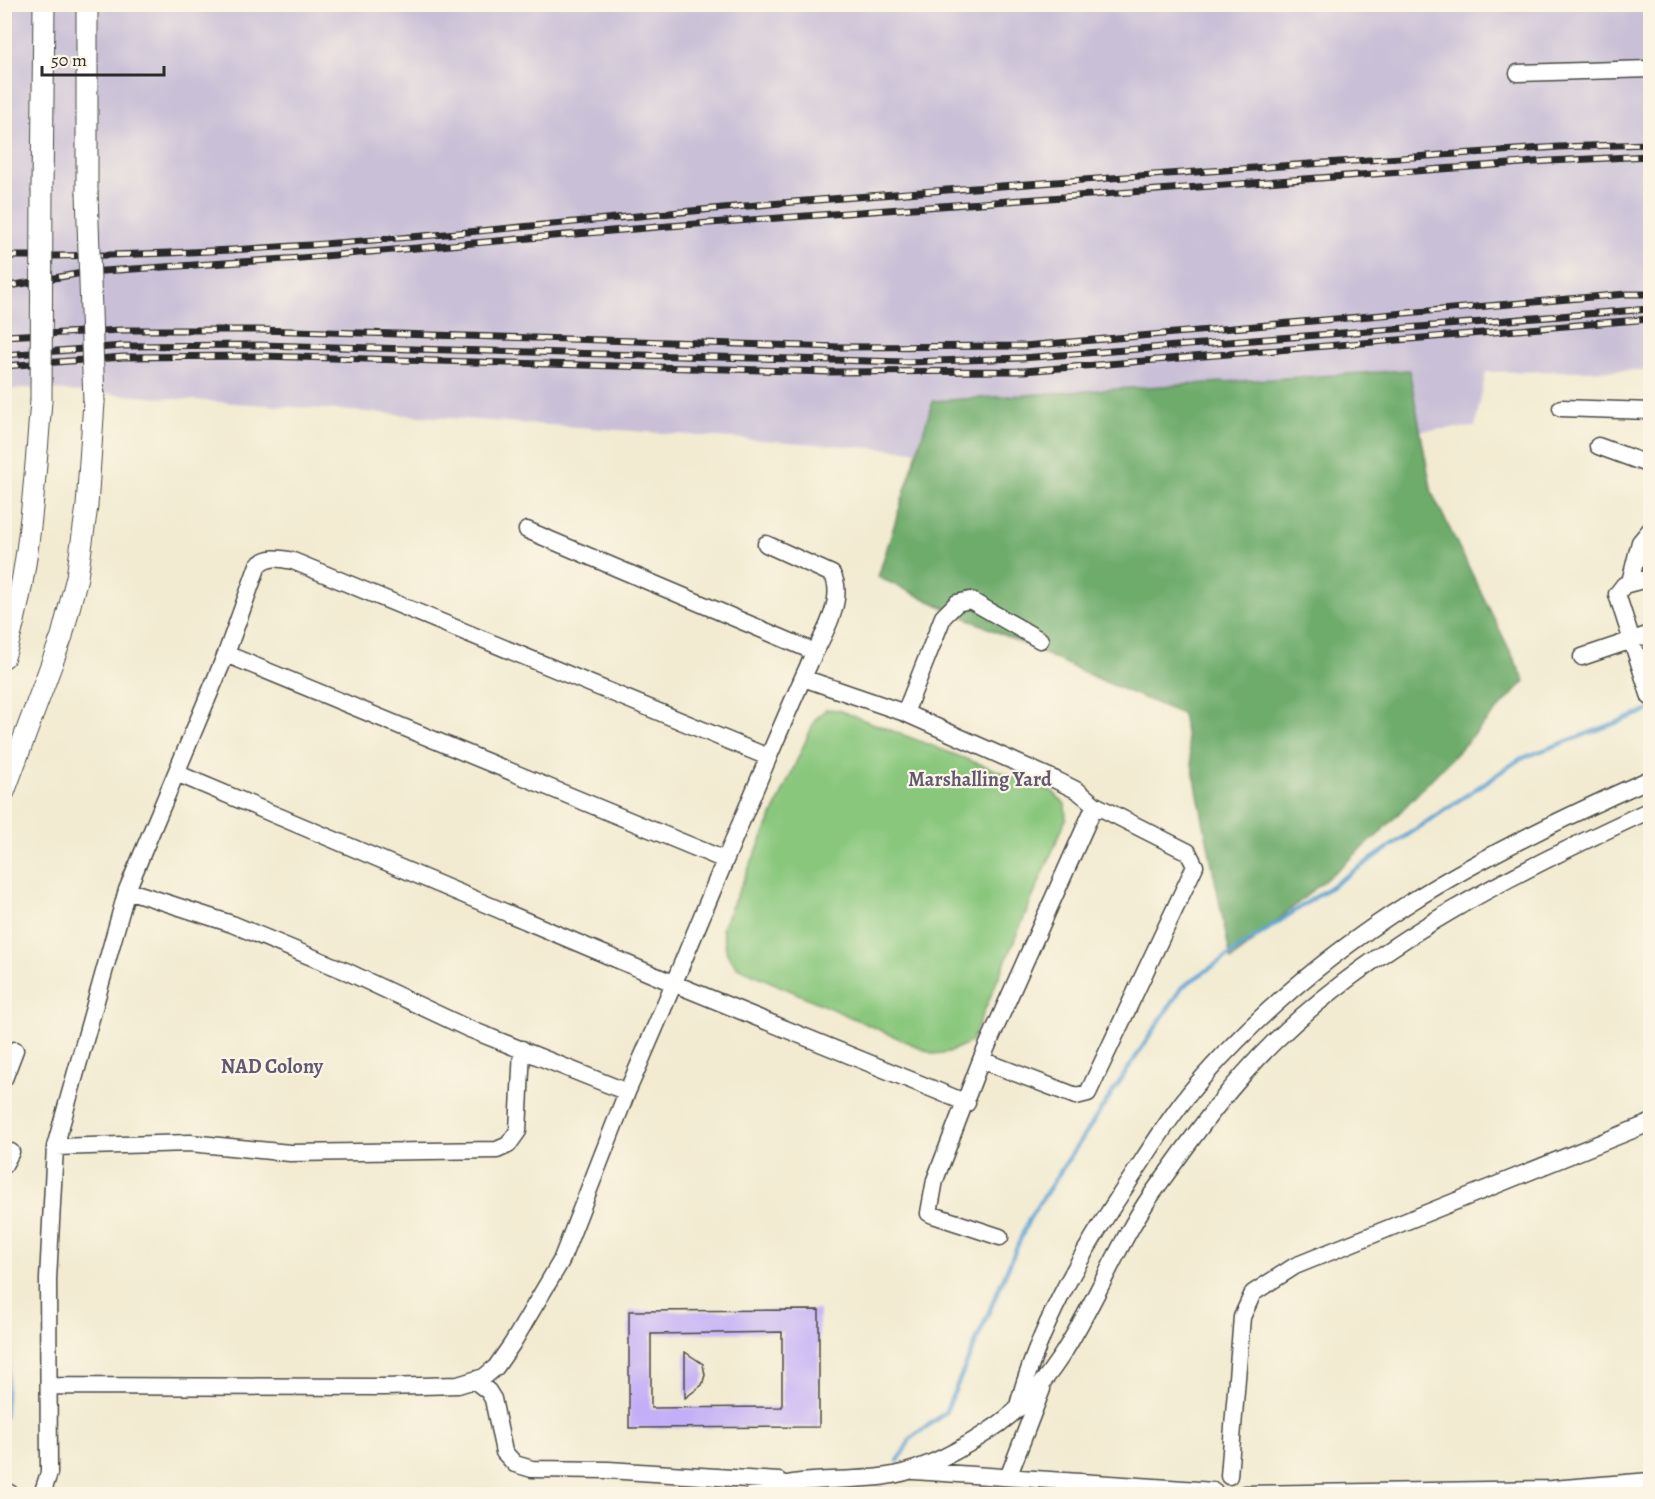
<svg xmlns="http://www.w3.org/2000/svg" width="1655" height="1499" font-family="Alegreya,serif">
	<rect width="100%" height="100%" fill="#fcf5e5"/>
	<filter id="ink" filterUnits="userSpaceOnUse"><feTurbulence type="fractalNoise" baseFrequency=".0167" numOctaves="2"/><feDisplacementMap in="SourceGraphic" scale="12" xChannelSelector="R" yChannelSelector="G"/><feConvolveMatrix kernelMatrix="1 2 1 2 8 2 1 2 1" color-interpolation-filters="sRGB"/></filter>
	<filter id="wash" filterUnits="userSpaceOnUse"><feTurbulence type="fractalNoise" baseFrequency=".008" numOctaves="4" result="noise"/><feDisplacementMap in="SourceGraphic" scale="24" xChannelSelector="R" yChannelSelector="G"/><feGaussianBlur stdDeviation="1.35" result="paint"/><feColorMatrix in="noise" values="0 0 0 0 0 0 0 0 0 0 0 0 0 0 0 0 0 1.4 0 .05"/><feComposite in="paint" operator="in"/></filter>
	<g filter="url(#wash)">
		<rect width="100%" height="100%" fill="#f2ebd1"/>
		<path fill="#c9bfd7" d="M4 5H1650V370L1486 372 1475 427 1015 458 23 388 5 391Z"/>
		<path fill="#89c77d" stroke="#5a7954" stroke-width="1.5" d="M826 709 838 710 1053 792 1065 804 1066 819 971 1042 949 1052 934 1054 737 967 727 954 722 928 815 720Z"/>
		<path fill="#6eac6c" stroke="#4c6c4c" stroke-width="1.5" d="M1409 370 1432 493 1525 681 1378 835 1231 960 1182 714 1103 681 878 577 933 401Z"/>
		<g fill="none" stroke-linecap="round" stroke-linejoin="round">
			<path stroke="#5ca1d1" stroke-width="4.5" d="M4 1417 11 1334
				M898 1461 911 1438 945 1413 1029 1219 1182 987 1520 759 1650 710
				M878 1494 881 1489"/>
		</g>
		<g id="blocks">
			<path fill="#c2aff7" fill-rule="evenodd" d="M819 1310V1427L629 1428V1311ZM782 1332V1407L651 1408V1334Z
				M685 1352 703 1364 705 1375 702 1385 685 1398Z"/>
		</g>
	</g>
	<g filter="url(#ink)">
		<use href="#blocks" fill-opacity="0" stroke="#494844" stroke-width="1.5"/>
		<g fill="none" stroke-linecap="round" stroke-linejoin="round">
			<defs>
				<path id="minor" d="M1518 73 1650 69
					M1561 408 1650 411
					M1598 446 1650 465
					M527 530 815 652
					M1650 578 1624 585 1617 594 1650 697
					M1630 582 1640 542 1650 530
					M226 654 725 860
					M1582 657 1650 634
					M803 678 905 713 1056 780 1078 791 1095 805 981 1060 935 1180 929 1213 933 1215 1000 1237
					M905 713 943 617 957 603 970 600 1040 640
					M176 773 675 984 967 1103
					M127 890 226 654 258 565C270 556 278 558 293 561L768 757
					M981 1060 1076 1096 1088 1093 1195 866 1188 852 1095 805
					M4 1079 15 1050
					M55 1147 190 1143 290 1153 497 1150 508 1145 518 1131 522 1049
					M4 1165 11 1152
					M475 1381 488 1391 493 1399 504 1452 515 1464 532 1469 608 1470 779 1481
					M49 1386 384 1387 458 1385 484 1377 496 1367 512 1344 561 1261 627 1092
					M1017 1409C1038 1329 1079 1257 1124 1189 1150 1150 1174 1109 1205 1075 1331 933 1480 854 1650 779
					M914 1471 1214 1491
					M1009 1475 1042 1389
					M1229 1476 1242 1317 1253 1293 1295 1266 1650 1123
					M4 1490 11 1494
					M42 1494 49 1473 48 1279 55 1147 127 890 232 924 348 972 467 1028 627 1092C690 950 746 804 810 662 821 639 847 598 832 574L766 544
					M753 1494C798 1474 846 1484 893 1475 930 1468 969 1445 999 1424 1075 1369 1100 1269 1152 1194 1190 1141 1227 1088 1274 1042 1381 938 1517 872 1650 810
					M1244 1494 1552 1489 1650 1481"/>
				<path id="major" d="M87 4V192
					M42 190 44 4
					M4 657C30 575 34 486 41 401
					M4 792 62 636 77 577 87 506 94 402"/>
			</defs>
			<use href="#minor" stroke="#494844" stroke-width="19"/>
			<use href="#major" stroke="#494844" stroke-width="23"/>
			<use href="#minor" stroke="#fff" stroke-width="16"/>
			<use href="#major" stroke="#fff" stroke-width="21"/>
			<defs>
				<path id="rail" d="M4 256C268 258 531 224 793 202 1048 181 1303 165 1558 147L1650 144
					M4 287 88 272 301 258 669 226 1549 161 1650 156
					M4 336 122 330H259L841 347 1024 346 1626 294H1650
					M4 355 123 346 259 345 907 362 1022 358 1650 309
					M4 366 123 357 261 356 830 372 1024 371 1650 319"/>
			</defs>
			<use href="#rail" stroke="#2b2b2b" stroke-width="7"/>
			<use href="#rail" stroke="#fcf5e5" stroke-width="4.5" stroke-dasharray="14" stroke-linecap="butt"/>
			<defs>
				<path id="major-bridge" d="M87 192 94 402
					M41 401 42 190"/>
			</defs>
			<use href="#major-bridge" stroke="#494844" stroke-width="23" stroke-linecap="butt"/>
			<use href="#major-bridge" stroke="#fff" stroke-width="21"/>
		</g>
	</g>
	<g text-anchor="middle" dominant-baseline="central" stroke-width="4.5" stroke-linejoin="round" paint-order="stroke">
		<g font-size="20" font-weight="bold" fill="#605972" stroke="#fcf5e5">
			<text x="980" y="779">Marshalling Yard</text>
			<text x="272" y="1066">NAD Colony</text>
		</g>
	</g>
	<rect width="1655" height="1499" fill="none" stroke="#fcf5e5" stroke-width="24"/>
	<path d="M42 66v9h122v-9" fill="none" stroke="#2b2b2b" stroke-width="3"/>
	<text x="51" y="66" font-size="18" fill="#2b2b2b" stroke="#fcf5e5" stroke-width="4.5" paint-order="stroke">50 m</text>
</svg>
